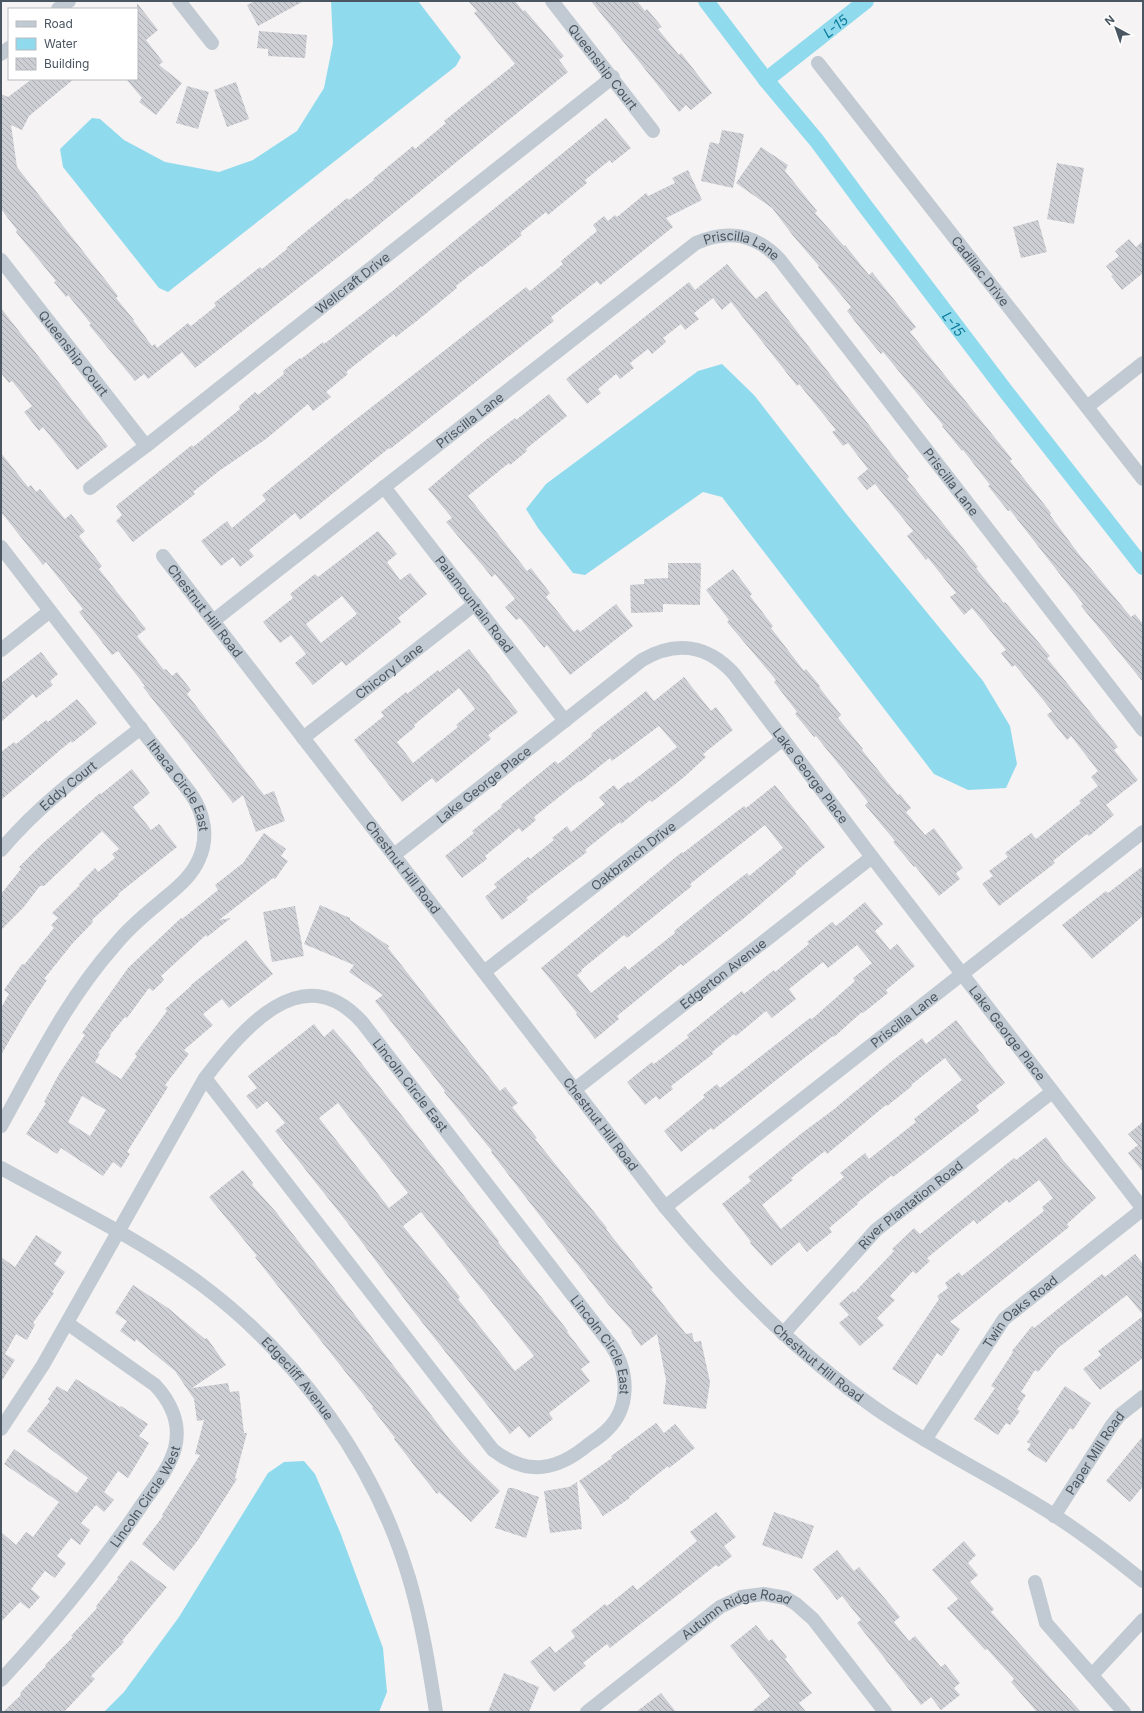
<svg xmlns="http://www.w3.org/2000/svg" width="1144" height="1713" font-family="Inter,sans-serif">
	<defs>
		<pattern id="building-back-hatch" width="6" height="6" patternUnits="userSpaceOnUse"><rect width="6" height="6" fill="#cdcfd5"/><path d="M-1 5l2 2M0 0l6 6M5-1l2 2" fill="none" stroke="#a8abb0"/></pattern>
	</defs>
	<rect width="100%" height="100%" fill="#f5f3f3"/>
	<path fill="#90daee" d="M331 1H418L461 57 456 66 168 292 159 288 63 167 60 149 92 118 100 119 124 140 165 162 219 172 253 160 297 131 324 88 333 43Z
		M722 364 754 395 848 516 983 681 1010 726 1017 764 1006 788 968 790 934 774 722 497 703 492 585 575 573 573 538 528 526 509 546 484 698 371Z
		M304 1461 315 1474 340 1532 383 1648 387 1692 379 1712H104L124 1692 179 1617 268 1473 284 1462Z"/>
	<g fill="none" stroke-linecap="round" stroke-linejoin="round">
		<g stroke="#90daee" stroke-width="16">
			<path id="s1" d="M706 1 766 80 817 141 865 206 1007 393 1143 567"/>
			<path id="s2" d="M766 80 866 1"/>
		</g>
	</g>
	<path fill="url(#building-back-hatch)" fill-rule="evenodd" d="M255 1H304L258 26 247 5Z
		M468 1H515L523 11 525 10 564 56 559 60 568 72 355 244 195 368 182 352 148 379 144 374 135 381 89 325 91 324 68 295 66 297 54 282 56 281 16 232 17 230 1 209V94L8 97 32 79H74L29 116 22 130 11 125 17 167 118 296 116 298 134 320H133L152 346 155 344 157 348 188 323 191 326 216 306 214 303 260 267 262 269 287 249 286 248 347 198 349 200 374 180 373 179 413 146 415 149 446 123 444 121 515 64 474 13 477 11Z
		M591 1H637L645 11 647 9 662 27 658 29 679 55 681 53 712 93 691 110 686 105 679 112Z
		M137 3 158 30 146 40 163 62 159 65 182 83 156 115 139 102 142 98 126 79H137Z
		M259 31 307 35 305 58 268 56V49L257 48Z
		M236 82 249 119 227 127 214 90Z
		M187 86 209 92 198 129 176 123Z
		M606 118 631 148 612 163 610 160 585 180 587 183 548 215 546 212 520 233 522 235 482 267 481 266 456 286 457 288 418 320 396 337 394 334 346 372 348 374 326 392 331 397 313 411 308 404 266 439 219 471 193 492 195 494 133 542 116 521 122 515 116 506 192 445 193 447 240 409 239 406 255 392 258 395 284 374 283 371 300 358 301 359 323 342 324 344 390 293Z
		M722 130 744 134 733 188 701 181 710 142 719 144Z
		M761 147 788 165 785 171 817 211 815 213 844 246 845 245 869 275 872 272 916 327 910 332 1012 459 1010 461 1051 513 1050 515 1078 553 1131 617 1135 614 1143 624V682L1081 606 1083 604 1010 510 1008 511 988 486 990 485 963 450 962 451 942 426 943 425 883 352 881 354 870 341 847 311 851 307 818 267 819 266 794 237 772 208 736 183Z
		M1057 163 1084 168 1074 224 1047 219Z
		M688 170 702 200 666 218 673 227 600 285 597 281 551 317 554 321 390 449 389 448 300 520 295 513 249 550 254 556 240 567 233 557 221 566 201 541 227 521 232 528 266 500 262 495 346 427 526 287 530 291 563 264 561 261 597 231 593 225 604 216 608 221 615 215 617 217 646 193 648 196 675 183 672 178Z
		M1038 220 1047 252 1021 258 1013 227Z
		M1129 239 1136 247 1143 241V273L1122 290 1111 276 1113 275 1106 266 1119 256 1115 251Z
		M727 264 756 299 766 291 909 477 907 479 978 567 976 568 1004 603 1005 602 1050 656 1047 658 1118 747 1114 750 1138 780 1106 805 1114 815 1089 836 1087 834 1053 861 1055 863 999 906 982 884 993 876 989 871 1008 857 1005 853 1031 833 1036 839 1081 803 1079 801 1098 786 1091 777 1098 771 1071 736 1067 740 1047 715 1052 711 1015 665 1012 667 1001 653 1006 650 972 608 964 615 950 597 956 593 928 558 926 560 907 536 913 531 875 484 867 490 857 478 868 469 848 443 843 446 832 432 836 430 799 384 797 386 731 302 722 310 713 298 694 313 699 319 685 330 681 324 663 338 666 342 652 354 648 349 630 363 634 368 620 379 616 374 598 389 601 393 587 404 566 379 689 282 695 290Z
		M1 308 108 446 77 470 43 427 39 431 24 412 32 406 12 381 9 383 1 373Z
		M549 394 567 416 526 449 527 451 510 465 509 463 468 496 527 571 531 568 550 593 546 597 574 632 578 629 580 632 616 604 633 626 570 675 547 645 544 648 520 618 516 620 505 607 515 599 495 574 492 577 446 522 452 518 428 489 482 443 515 418 516 420Z
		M1 453 28 487 31 485 36 492 40 489 65 519 71 514 85 531 79 536 102 566 99 569 146 629 137 636 164 670 166 669 172 676 177 672 191 690 187 694 264 795 274 791 285 821 256 832 243 795 233 803 143 687 145 686 118 651 112 655 79 612 83 609 46 562 43 565 1 512Z
		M378 531 397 554 387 562 400 580 410 573 427 594 398 618 401 622 346 666 342 661 313 685 295 663 306 654 291 635 280 643 263 622 293 598 290 594 315 574 318 577ZM342 596 357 614 321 643 306 624Z
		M668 563H701L700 605 663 604V612L631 613 630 585 644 584V579L668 578Z
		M733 569 752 594 750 596 773 626 771 628 804 671 806 669 820 686 819 687 841 715 838 718 863 749 862 750 898 795 900 794 911 808 906 812 925 835 934 828 963 868 956 873 960 879 939 896 915 866 914 867 893 842 895 841 865 805 868 802 844 771 816 736 814 737 795 714 797 712 774 682 776 680 727 622 729 620 706 590Z
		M469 649 518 712 488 735 491 739 436 783 432 778 402 802 354 740 384 716 381 712 406 692 407 694 438 670 439 672ZM459 688 475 709 456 725 458 727 413 763 397 742 415 727 414 725Z
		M41 652 58 674 50 681 53 685 36 698 33 694 1 722V683Z
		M684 677 711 711 716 707 733 730 703 754 706 757 683 778 652 802 650 800 621 824 620 822 585 850 587 852 526 898 528 900 502 920 485 897 497 887 494 884 528 857 530 859 554 840 552 838 567 826 571 832 605 804 599 797 614 785 618 790 628 782 630 783 677 747 659 726 612 761 610 758 580 782 579 781 534 817 536 820 522 832 519 828 485 856 487 859 462 878 445 856 474 833 472 831 502 807 501 805 555 761 558 764 592 736 591 734 646 691 654 701Z
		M77 699 97 723 72 743 71 741 1 800V752L14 742 16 744 46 720 48 722Z
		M132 769 150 793 133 807 151 830 159 824 177 847 118 894 119 895 92 920 93 922 72 944 44 979 47 980 27 1010 1 1055V1008L9 994 4 990 22 964 24 965 54 928 51 925 58 918 52 913 80 885 79 884 95 868 98 872 115 858 112 854 119 849 102 831 44 886H40L23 908 1 930V894L21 869 19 867 43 843 100 793 101 794Z
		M775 785 825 847 795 872 796 874 743 919 683 966 681 964 617 1016 619 1019 595 1039 576 1014 577 1013 541 968 682 852 683 853 744 806 746 808ZM765 825 783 848 749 876 747 873 717 896 674 931 675 933 628 970 625 966 591 993 577 975 582 971 581 970 624 935 627 938 692 886 690 884Z
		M264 833 286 849 281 856 288 861 275 879 273 878 219 920 231 918 207 937 206 935 161 976 164 980 153 991 149 988 127 1018 125 1017 110 1035 111 1036 98 1053 100 1054 95 1062 121 1079 137 1056 135 1054 167 1011 165 1009 191 986V985L246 940 273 974 229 1008 222 999 203 1014 213 1025 184 1050 189 1054 165 1085 168 1087 127 1152 130 1154 121 1168 113 1162 103 1176 61 1148 57 1154 26 1134 46 1103 44 1102 59 1074 85 1035 82 1033 128 968 181 918 182 919 218 890 215 885 243 863ZM82 1096 106 1110 90 1136 68 1122Z
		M1143 866V916L1092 959 1062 925 1106 891 1108 893Z
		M865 902 883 924 875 931 890 950 897 944 915 966 886 990 888 993 863 1013 862 1012 834 1037 833 1036 803 1059 713 1130 711 1128 681 1152 664 1131 705 1097 703 1095 717 1084 720 1088 810 1018 812 1019 855 981 853 978 872 963 857 945 828 968 823 962 789 989 796 999 772 1018 766 1011 736 1036 734 1034 712 1052 713 1054 671 1086 673 1089 659 1100 656 1096 645 1105 627 1082 652 1062 654 1064 689 1037 687 1035 742 991 744 994 774 970 775 972 809 944 807 942 832 922 836 926Z
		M320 905 350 918V920L389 946 388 948 500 1091 505 1087 518 1103 512 1107 537 1138 535 1139 607 1228 606 1229 653 1288 651 1289 686 1334 692 1333 694 1342 701 1341 710 1382 706 1409 663 1404 666 1380 657 1334 641 1346 631 1332 632 1331 607 1303 491 1152 492 1151 444 1092 445 1091 422 1061 375 1001 383 995 349 972 354 965 304 944Z
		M295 906 304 956 272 962 263 912Z
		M956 1020 1005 1083 976 1106 979 1111 893 1177 892 1175 857 1203 858 1204 829 1228 832 1232 807 1252 799 1242 771 1266 750 1243 751 1242 722 1204 751 1181 748 1177 802 1133 833 1110 892 1061 922 1038 926 1044ZM945 1058 962 1080 914 1119 916 1122 869 1159 865 1153 840 1173 844 1177 781 1229 762 1205 793 1180 791 1178 825 1151 827 1154 886 1105 887 1106 912 1086 911 1085Z
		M314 1024 324 1037 333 1029 348 1046 499 1241 498 1242 568 1331 567 1332 590 1362 581 1369 590 1381 549 1413 553 1419 529 1438 519 1426 510 1434 414 1312 346 1221 275 1131 285 1123 267 1101 257 1109 246 1096 257 1088 248 1076ZM338 1103 408 1193 389 1208 319 1118ZM421 1212 534 1356 515 1371 458 1299 460 1297 403 1226Z
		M1143 1122V1172L1128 1153 1138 1145 1128 1134Z
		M1046 1137 1063 1160 1096 1198 1067 1224 1069 1227 950 1322 960 1329 942 1356 937 1353 917 1385 892 1369 939 1299 937 1296 948 1288 945 1283 959 1272 962 1276 1044 1211 1042 1207 1053 1198 1039 1180 1009 1203 1007 1200 977 1224 974 1220 927 1258 930 1261 916 1274 913 1271 890 1296 895 1300 877 1318 884 1325 860 1346 839 1323 849 1315 839 1304 853 1291 854 1293 894 1251 892 1249 914 1228 920 1234 1014 1158 1016 1160Z
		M243 1170 253 1183 252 1185 276 1212 451 1441 471 1463 500 1491 471 1522 439 1492 437 1494 417 1469 394 1439 395 1438 372 1408 373 1407 255 1257 257 1256 209 1197Z
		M36 1235 62 1252 54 1264 65 1272 52 1292 54 1293 33 1323 35 1325 27 1340 16 1334 5 1354 15 1360 1 1382V1257L15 1267Z
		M1135 1254 1143 1264V1315L1127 1295 1058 1348 1038 1372 1035 1370 1021 1392 1026 1395 1017 1409 1020 1411 1010 1425 1006 1423 998 1435 974 1419 995 1388 991 1386 1013 1352 1012 1351 1032 1326 1034 1328 1102 1274 1105 1277Z
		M133 1285 168 1308 205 1339 207 1338 226 1365 192 1388 228 1383 230 1392 239 1391 244 1433H247L235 1478 237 1479 198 1540 174 1571 142 1544 163 1516 162 1515 200 1455 195 1454 204 1420 197 1421 194 1399 175 1371 136 1339 135 1342 120 1331 127 1321 115 1313Z
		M1143 1316V1358L1100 1390 1083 1369 1101 1355 1098 1351Z
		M76 1379 120 1407 121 1406 148 1424 139 1436 149 1443 128 1478 118 1471 104 1492 114 1500 104 1512 96 1505 81 1523 90 1530 80 1545 71 1538 57 1556 66 1563 55 1578 45 1571 31 1589 40 1597 29 1609 20 1602 1 1622V1532L16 1545 26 1532 33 1537 59 1502 4 1464 14 1449 77 1493 88 1478 27 1431 50 1401 48 1399 57 1386 67 1392Z
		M1065 1386 1091 1403 1073 1430 1070 1428 1046 1463 1027 1450 1031 1444 1027 1442Z
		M656 1423 664 1433 675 1424 695 1448 669 1468 668 1466 629 1497 630 1498 603 1516 579 1481 612 1458 611 1456Z
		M1143 1436V1486L1130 1502 1106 1481Z
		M577 1482 582 1529 550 1533 544 1491 569 1487Z
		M508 1488H513L539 1497 526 1538 495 1528Z
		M716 1512 736 1537 724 1546 732 1556 718 1567 716 1565 610 1648 607 1644 583 1663 586 1666 554 1692 530 1662 550 1646 555 1653 575 1637 571 1631 605 1604 607 1606 633 1585 637 1590 697 1541 690 1532Z
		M774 1512 814 1526 802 1559 762 1545Z
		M964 1541 976 1555 968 1563 978 1575 970 1582 994 1609 991 1612 1081 1712H1037L1011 1682 1014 1679 987 1649 985 1650 947 1608 958 1599 932 1570Z
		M837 1550 854 1571 859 1567 900 1617 894 1622 909 1641 915 1636 941 1667 945 1664 960 1683 954 1688 960 1695 941 1710 931 1697 921 1705 857 1623 861 1620 842 1596 837 1600 813 1569Z
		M131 1560 167 1587 122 1641 124 1642 91 1676 95 1679 64 1712H3L21 1695 20 1693 46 1666 45 1665 73 1637 71 1636 97 1608 96 1606 118 1579 117 1578Z
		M756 1625 769 1641 772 1639 787 1657 785 1659 812 1693 799 1703 806 1712H751L770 1696 730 1646Z
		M504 1673 539 1687 529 1712H488Z
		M661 1693 676 1712H636Z"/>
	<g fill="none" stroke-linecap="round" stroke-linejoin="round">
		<g stroke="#c1cad2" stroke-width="14">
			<path d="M179 1 212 43"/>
			<path id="s3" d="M552 1 653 131"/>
			<path d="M58 9 69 1"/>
			<path d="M1 54 9 48"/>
			<path id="s4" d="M818 63 1143 479"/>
			<path id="s5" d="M1 260 146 446"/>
			<path d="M1087 407 1143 363"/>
			<path id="s6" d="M384 487 565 721"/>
			<path id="s7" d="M90 488 146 446 613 77"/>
			<path id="s8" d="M1 547 191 794C204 813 209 837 199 859 191 878 174 890 159 903 143 916 128 929 115 945 67 999 36 1063 1 1126"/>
			<path id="s9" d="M163 556 665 1207C727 1282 795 1352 875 1408 928 1445 986 1473 1041 1507 1077 1529 1111 1555 1143 1581"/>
			<path id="s10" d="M213 621 696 243C729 229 756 234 780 260L1143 730"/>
			<path d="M1 650 50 611"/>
			<path id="s11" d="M303 738 475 604"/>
			<path id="s12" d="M1 850C41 802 92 766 141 728"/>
			<path id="s13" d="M394 855 642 660C676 640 708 645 734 674L872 857 1143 1209"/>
			<path id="s14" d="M484 972 783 739"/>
			<path id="s15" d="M574 1090 872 857"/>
			<path id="s16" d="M1 1168C68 1205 140 1239 202 1285 298 1357 375 1463 409 1578 422 1622 429 1667 436 1712"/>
			<path id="s17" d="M665 1207 1143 832"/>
			<path id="s18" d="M783 1334 876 1230 1052 1092"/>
			<path id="s19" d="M1 1429 43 1365 205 1078C242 1030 302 956 362 1022L611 1345C629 1371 631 1408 606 1431 601 1436 595 1440 589 1444 558 1470 528 1477 493 1450L205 1078"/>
			<path id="s20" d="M925 1440 1004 1319 1143 1209"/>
			<path id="s21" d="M1054 1516 1112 1425 1120 1415 1143 1397"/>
			<path d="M1035 1582 1046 1623 1124 1712"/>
			<path d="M1092 1675 1143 1620"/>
			<path id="s22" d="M1 1680C52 1625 99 1568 141 1506 153 1488 169 1470 175 1448 181 1424 171 1402 155 1385L67 1323"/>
			<path id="s23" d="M587 1712 720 1607 741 1597 764 1594 786 1598 796 1604 813 1619 885 1712"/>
		</g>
	</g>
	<g text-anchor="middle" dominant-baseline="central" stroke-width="3" stroke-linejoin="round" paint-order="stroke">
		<g font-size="13" fill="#4a5661" stroke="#fff">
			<text stroke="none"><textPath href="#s3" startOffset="83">Queenship Court</textPath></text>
			<text stroke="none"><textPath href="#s10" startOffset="662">Priscilla Lane</textPath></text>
			<text stroke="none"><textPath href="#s4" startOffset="264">Cadillac Drive</textPath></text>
			<text stroke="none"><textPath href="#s7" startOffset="333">Wellcraft Drive</textPath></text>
			<text stroke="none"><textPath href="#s5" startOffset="118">Queenship Court</textPath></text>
			<text stroke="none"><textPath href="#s10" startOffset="326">Priscilla Lane</textPath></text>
			<text stroke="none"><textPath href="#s10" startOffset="986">Priscilla Lane</textPath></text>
			<text stroke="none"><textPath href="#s6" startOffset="148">Palamountain Road</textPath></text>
			<text stroke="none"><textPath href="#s9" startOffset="69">Chestnut Hill Road</textPath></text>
			<text stroke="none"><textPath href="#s11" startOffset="109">Chicory Lane</textPath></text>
			<text stroke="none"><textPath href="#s13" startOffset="545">Lake George Place</textPath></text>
			<text stroke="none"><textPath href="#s13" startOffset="114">Lake George Place</textPath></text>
			<text stroke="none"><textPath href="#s12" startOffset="93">Eddy Court</textPath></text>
			<text stroke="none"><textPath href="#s8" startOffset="298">Ithaca Circle East</textPath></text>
			<text stroke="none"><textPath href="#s14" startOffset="189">Oakbranch Drive</textPath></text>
			<text stroke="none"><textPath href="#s9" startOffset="393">Chestnut Hill Road</textPath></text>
			<text stroke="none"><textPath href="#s15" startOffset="189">Edgerton Avenue</textPath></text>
			<text stroke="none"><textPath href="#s17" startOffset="304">Priscilla Lane</textPath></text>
			<text stroke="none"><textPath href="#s13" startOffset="869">Lake George Place</textPath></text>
			<text stroke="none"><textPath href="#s19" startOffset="683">Lincoln Circle East</textPath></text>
			<text stroke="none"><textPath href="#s9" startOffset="717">Chestnut Hill Road</textPath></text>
			<text stroke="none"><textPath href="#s18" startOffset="182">River Plantation Road</textPath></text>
			<text stroke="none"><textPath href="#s20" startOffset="161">Twin Oaks Road</textPath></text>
			<text stroke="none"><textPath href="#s19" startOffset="1007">Lincoln Circle East</textPath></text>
			<text stroke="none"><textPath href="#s9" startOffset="1041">Chestnut Hill Road</textPath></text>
			<text stroke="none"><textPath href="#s16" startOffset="367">Edgecliff Avenue</textPath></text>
			<text stroke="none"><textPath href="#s21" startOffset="75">Paper Mill Road</textPath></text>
			<text stroke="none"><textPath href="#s22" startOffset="234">Lincoln Circle West</textPath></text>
			<text stroke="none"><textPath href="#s23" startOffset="183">Autumn Ridge Road</textPath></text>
		</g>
		<g font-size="14" font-style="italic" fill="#0c7c9b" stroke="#fff">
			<text stroke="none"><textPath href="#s2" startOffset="88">L-15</textPath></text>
			<text stroke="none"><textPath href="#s1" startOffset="407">L-15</textPath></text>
		</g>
	</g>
	<rect width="1144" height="1713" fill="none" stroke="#4a5661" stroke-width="4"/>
	<rect x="8" y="8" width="130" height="72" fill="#ffffff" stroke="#b7bbc0"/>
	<rect x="16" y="21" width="20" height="6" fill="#c1cad2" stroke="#b7bbc0"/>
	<text x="44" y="28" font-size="12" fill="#4a5661">Road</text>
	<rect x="16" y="38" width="20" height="12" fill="#90daee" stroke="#b7bbc0"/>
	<text x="44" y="48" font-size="12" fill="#4a5661">Water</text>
	<rect x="16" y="58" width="20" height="12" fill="url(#building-back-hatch)" stroke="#b7bbc0"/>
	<text x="44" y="68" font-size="12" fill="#4a5661">Building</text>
	<g transform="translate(1116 28) rotate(320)" stroke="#ffffff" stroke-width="3" paint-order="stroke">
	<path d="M0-3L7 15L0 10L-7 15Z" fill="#4a5661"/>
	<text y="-6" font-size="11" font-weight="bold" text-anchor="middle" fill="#4a5661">N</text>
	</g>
</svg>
